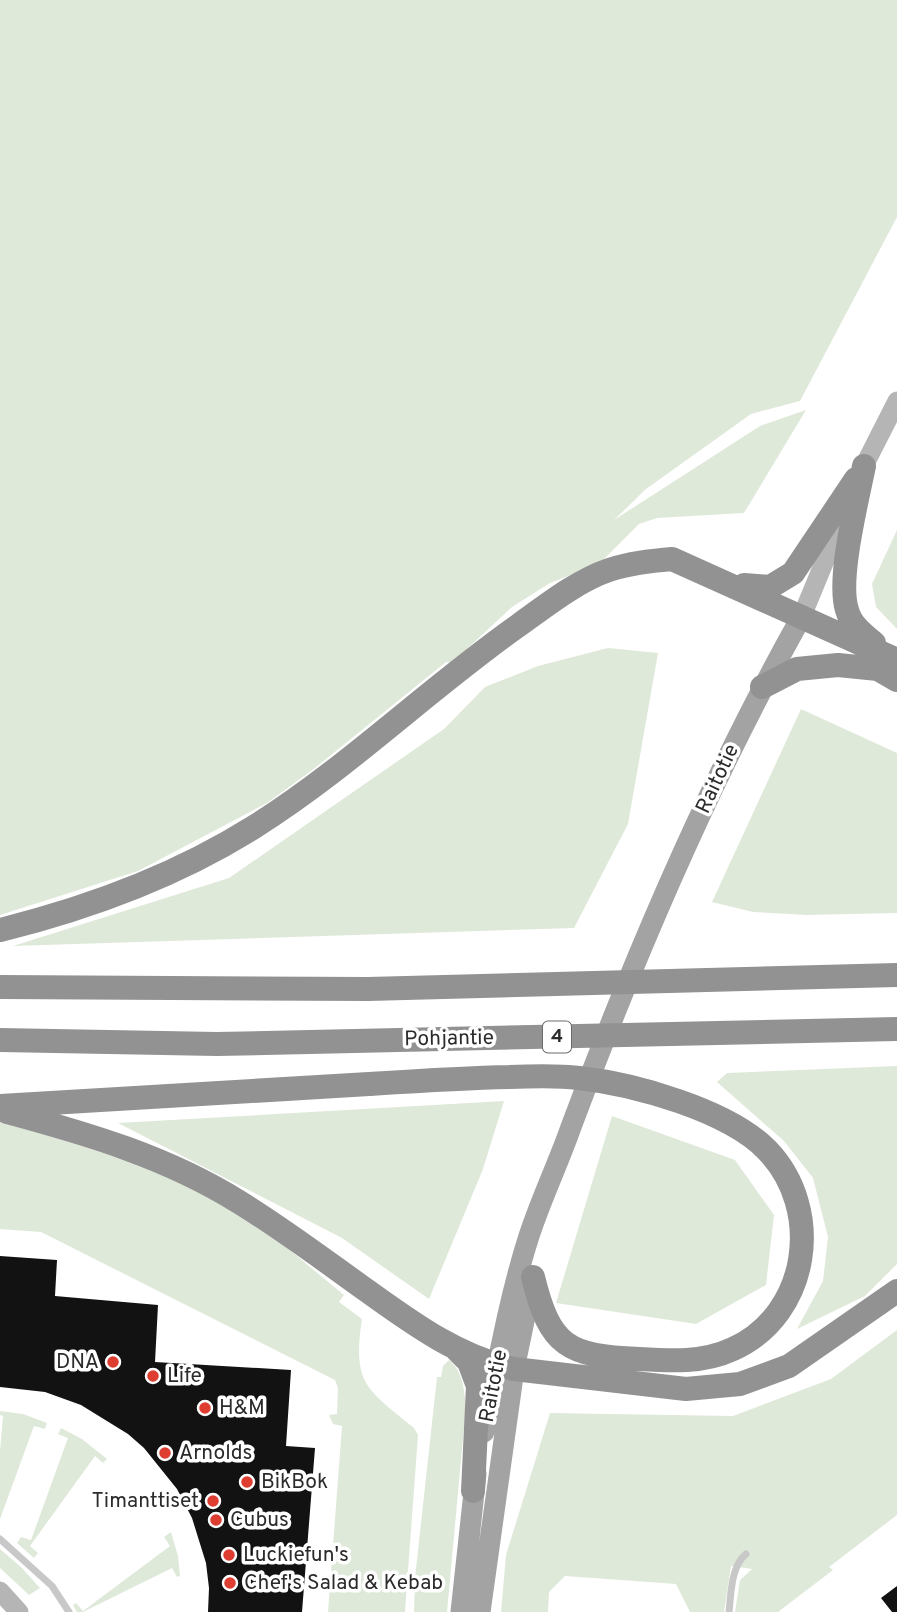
<svg xmlns="http://www.w3.org/2000/svg" width="897" height="1612" font-family="Overpass,sans-serif">
	<rect width="100%" height="100%" fill="#fff"/>
	<path fill="#dfe9d9" d="M0 0H897V217L800 401 751 414 646 489 614 520 760 426 806 410 744 513 657 518 639 524 599 564 550 583 512 607 452 663 446 662 315 768 267 803 138 871 0 915Z
		M897 530V629L876 607 872 584Z
		M608 648 658 653 628 824 574 928 13 946 229 878 444 729 485 687 538 666Z
		M801 709 897 753V913L806 915 753 912 712 902Z
		M897 1066V1264L865 1296 797 1329 823 1281 828 1237 813 1178 784 1141 717 1082 727 1073Z
		M504 1101 483 1169 429 1299 342 1238 118 1123Z
		M612 1116 735 1160 774 1215 766 1285 696 1324 556 1303Z
		M0 1121 175 1175 274 1237 344 1295 339 1302 362 1319C352 1385 367 1389 414 1428L418 1435 405 1612H328L342 1426 333 1424 329 1415 337 1414 338 1388 335 1380 41 1232 0 1229Z
		M897 1330V1515L829 1567 833 1570 778 1612H735L740 1580 752 1569 731 1566 724 1612H690L676 1584 565 1576 549 1592 548 1612H501L506 1555 550 1413 733 1416 831 1379Z
		M449 1360C463 1371 464 1390 466 1406L447 1612H414L415 1578 437 1377H441L443 1366Z
		M0 1411 23 1414 47 1423 45 1429 34 1426 0 1519V1451L3 1416 0 1415Z
		M61 1428 82 1439 107 1459 103 1463 95 1456 30 1546 38 1553 34 1558 17 1543 21 1537 31 1540 68 1438 58 1434Z
		M171 1532 178 1556 180 1576 177 1577 172 1568 83 1612H77L73 1605 76 1603 83 1611 170 1546 164 1537Z
		M0 1549 21 1567 40 1588 29 1595 0 1568Z"/>
	<path fill="#121212" d="M0 1256 57 1260 55 1296 158 1305 155 1362 291 1370 286 1446 315 1448 302 1612H208L209 1588 206 1563 192 1518 177 1489 144 1448 128 1434 81 1405 45 1392 0 1387Z
		M897 1586V1612H892L881 1598Z"/>
	<g fill="none" stroke-linecap="round" stroke-linejoin="round">
		<path stroke="#c8c8c8" stroke-width="7" d="M0 1539 52 1586 69 1612
			M729 1612C731 1594 731 1566 746 1554"/>
		<path stroke="#b5b5b5" stroke-width="19" d="M802 616 864 466 897 401
			M0 1591 19 1612"/>
		<path stroke="#a3a3a3" stroke-width="21" d="M484 1432C497 1368 509 1298 529 1236 541 1199 558 1164 571 1127 636 952 710 779 802 616
			M461 1612 476 1474
			M480 1612 514 1369 533 1278"/>
		<path stroke="#929292" stroke-width="24" d="M864 466C857 501 837 579 847 610 851 625 863 634 874 643
			M744 585 770 587 793 573 856 479
			M762 687 797 669 838 665 878 669 897 680
			M0 930C89 908 176 876 254 827 348 768 428 689 519 625 547 605 577 581 609 570 630 563 651 561 672 559L897 660
			M0 987 368 989 897 975
			M0 1040 217 1044 897 1029
			M0 1106C123 1098 246 1091 369 1084 416 1081 462 1078 509 1077 532 1076 556 1075 579 1078 634 1084 728 1110 767 1150 824 1209 810 1314 733 1349 703 1363 671 1361 639 1359 568 1356 550 1347 533 1277
			M7 1112C88 1134 167 1157 239 1202 283 1229 324 1260 366 1290 412 1323 458 1357 514 1369L686 1389 740 1384 789 1366 897 1291
			M458 1351 469 1362 478 1386 473 1491"/>
	</g>
	<g fill="#de3d32" stroke="#fff" stroke-width="2.5">
		<circle cx="113" cy="1362" r="7"/>
		<circle cx="153" cy="1376" r="7"/>
		<circle cx="205" cy="1408" r="7"/>
		<circle cx="165" cy="1453" r="7"/>
		<circle cx="247" cy="1482" r="7"/>
		<circle cx="213" cy="1501" r="7"/>
		<circle cx="216" cy="1520" r="7"/>
		<circle cx="229" cy="1555" r="7"/>
		<circle cx="230" cy="1583" r="7"/>
	</g>
	<g text-anchor="middle" dominant-baseline="central" stroke-width="7" stroke-linejoin="round" paint-order="stroke">
		<rect fill="#fff" stroke="#6b6b6b" stroke-width="2" x="543" y="1021.5" width="28" height="31" rx="5"/>
		<g font-size="19" font-weight="bold" fill="#2b2b2b">
			<text x="557" y="1037">4</text>
		</g>
		<g font-size="21" fill="#2b2b2b" stroke="#fff">
			<text transform="translate(718 779) rotate(-65)">Raitotie</text>
			<text transform="translate(449 1039) rotate(-1)">Pohjantie</text>
			<text transform="translate(494 1386) rotate(-79)">Raitotie</text>
		</g>
		<g font-size="21" fill="#2b2b2b" stroke="#fff" text-anchor="start">
			<text x="99" y="1362" text-anchor="end">DNA</text>
			<text x="167" y="1376">Life</text>
			<text x="219" y="1408">H&amp;M</text>
			<text x="179" y="1453">Arnolds</text>
			<text x="261" y="1482">BikBok</text>
			<text x="199" y="1501" text-anchor="end">Timanttiset</text>
			<text x="230" y="1520">Cubus</text>
			<text x="243" y="1555">Luckiefun's</text>
			<text x="244" y="1583">Chef's Salad &amp; Kebab</text>
		</g>
	</g>
</svg>
